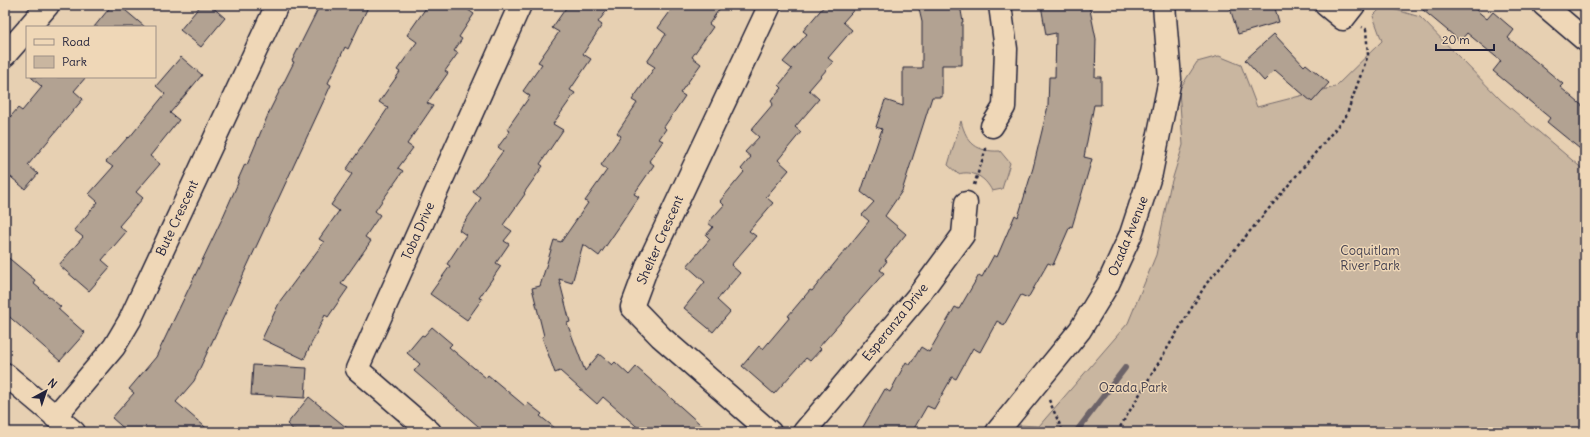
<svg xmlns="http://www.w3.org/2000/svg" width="1590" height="437" font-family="Delius,sans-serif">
	<rect width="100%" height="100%" fill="#e7d0b2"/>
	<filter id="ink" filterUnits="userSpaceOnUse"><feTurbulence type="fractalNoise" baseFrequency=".025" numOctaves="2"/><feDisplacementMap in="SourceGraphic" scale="8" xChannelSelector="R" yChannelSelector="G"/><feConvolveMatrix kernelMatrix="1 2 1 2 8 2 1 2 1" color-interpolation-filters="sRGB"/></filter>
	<g filter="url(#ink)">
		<path fill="#c9b6a0" stroke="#766c6e" d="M1383 6 1420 17 1501 100 1585 171V432H1011L1017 425 1039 426 1128 323 1156 255 1170 187 1183 145 1179 90 1197 62 1219 56 1241 65 1257 107 1335 87 1382 41 1373 16Z
			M961 121C967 144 977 152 1000 151L1010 163 1002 189 992 191C985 177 973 170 958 174L948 165Z"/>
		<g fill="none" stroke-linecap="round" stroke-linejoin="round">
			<path stroke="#6c6368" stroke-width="6" d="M1076 432 1125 368"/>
		</g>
		<path fill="#b2a292" stroke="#22223b" d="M112 5H119L145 27H94Z
			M201 5H210L225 18 201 47 180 30Z
			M320 5H369L348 49 345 47 328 83 331 85 194 381 176 402 211 432H128L112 418 134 393 129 389 156 357 222 219 238 183 237 182 245 164 247 165 270 110 294 62 292 61Z
			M428 5H461L474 14 459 37 462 39 454 51 458 53 445 71 448 73 427 103 433 106 407 144 413 148 398 168 403 171 375 211 380 215 365 237 371 241 341 284 348 288 328 317 325 315 304 359 262 339 280 301 324 242 319 239 339 211 331 205 352 174 346 170 388 108 379 102 400 72 397 70 417 42 407 35Z
			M568 5H611L598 22 602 25 583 54 591 59 570 90 575 93 553 124 563 130 540 164 543 166 524 193 525 194 503 225 512 231 504 241 509 244 496 263 501 266 479 298 482 299 467 320 430 294 450 266 447 264 466 235 459 230 481 198 473 192 503 151 498 147 510 131 507 129 530 96 523 91 542 64 538 62 559 32 552 28Z
			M675 5H722L709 24 713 27 692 57 701 64 680 93 685 96 664 127 666 129 659 139 663 141 649 161 654 165 634 194 639 197 619 227 599 256 583 244 572 283 559 279 570 322 567 323 585 371 599 354 612 365 615 362 629 375 636 367 709 432H643L603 397 597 404 560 371 555 373 542 337 544 336 532 288 540 286 554 240 561 242 588 203 585 201 607 170 601 165 621 136 617 133 637 103 632 100 655 67 647 62 666 34 658 28Z
			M825 5H858L843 22 852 30 828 58 833 62 809 90 819 99 795 127 801 132 778 160 789 170 766 197 773 203 749 231 756 236 731 265 740 273 717 300 730 312 713 332 684 308 705 282 687 266 710 239 706 235 713 227 708 223 724 205 720 201 744 172 741 169 751 157 745 152 759 137 751 130 773 104 771 101 782 88 779 85 792 69 783 62 807 34 803 31Z
			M918 5H960L963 22H962V65H942V97H932L902 191 885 216 906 234 885 260 887 261 880 270 884 273 819 347 821 349 810 361 806 358 774 394 742 366 759 346 763 349 790 317 788 316 810 290 812 291 869 221 862 215 874 202 861 192 882 129 876 127 885 100 903 106V68H922V22Z
			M1041 5H1089L1096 39 1095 77H1101V105H1094L1084 157 1092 159 1072 227 1070 226 1053 265 1048 263 1028 298 1021 295 1004 325 997 321 980 352 973 348 956 379 952 377 934 409 927 406 912 432H860L885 389 890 392 906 362 910 365 921 347 929 352 955 307 959 309 979 275 982 277 994 255 997 257 1015 215 1018 217 1033 168 1048 106 1049 77H1055L1056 33 1046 35Z
			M1229 5H1274L1279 22 1238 34Z
			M1417 5H1470L1487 19 1493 12 1514 30 1508 38 1563 84 1560 87 1585 108V153L1547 122 1550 118 1493 71 1501 61 1467 33 1460 41Z
			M1274 34 1304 66 1306 64 1329 83 1312 102 1275 70 1264 81 1245 60Z
			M181 57 202 75 170 113 179 120 150 156 160 164 136 192 143 198 119 226 126 232 102 260 110 267 89 291 59 265 83 237 74 230 98 202 89 194 113 167 106 162 128 137 129 138 165 94 156 86Z
			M31 77H86L74 91 83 99 28 165 38 174 25 189 5 172V123L18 108 22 111 42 87Z
			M5 255 35 280 33 283 61 307 58 309 85 333 60 361 5 313Z
			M432 327 452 344 449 347 486 378 488 375 525 406 528 403 542 414 540 416 560 432H485L414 371 420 364 407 353 422 335 424 336Z
			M253 365 307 368 305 398 251 395Z
			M309 397 352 432H296L287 424Z"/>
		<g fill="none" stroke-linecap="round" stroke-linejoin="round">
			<defs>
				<path id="minor" d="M770 5 648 264 632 307 661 337 770 432
					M1326 5 1343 19 1354 5
					M1544 5 1585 40
					M29 27 48 5
					M5 55 27 30
					M992 126 1004 107 1006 49 1000 5
					M5 374 74 432
					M55 417 114 347 130 320 277 5
					M430 432 357 369 520 5
					M804 432 918 296 963 235 966 203
					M997 432 1080 330 1108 284 1131 234 1151 173 1170 79 1164 5"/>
			</defs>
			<use href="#minor" stroke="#22223b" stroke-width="25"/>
			<path stroke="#22223b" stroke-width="2.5" stroke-dasharray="3 3" stroke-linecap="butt" d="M974 185 987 146
				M1049 400 1063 432
				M1117 432 1206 284 1346 116 1368 55 1366 29 1362 27"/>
			<use href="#minor" stroke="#efd7b7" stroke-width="22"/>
		</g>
	</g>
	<g text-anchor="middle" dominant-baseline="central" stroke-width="3" stroke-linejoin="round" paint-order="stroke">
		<g font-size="13" fill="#22223b" stroke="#efd7b7">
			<text transform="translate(177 218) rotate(-65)">Bute Crescent</text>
			<text transform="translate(418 231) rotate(-66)">Toba Drive</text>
			<text transform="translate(1128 236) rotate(-68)">Ozada Avenue</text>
			<text transform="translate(660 240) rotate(-66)">Shelter Crescent</text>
			<text transform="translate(895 322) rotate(-51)">Esperanza Drive</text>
		</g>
		<g font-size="13" fill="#43404f" stroke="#efd7b7">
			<text x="1370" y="250">Coquitlam<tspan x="1370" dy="15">River Park</tspan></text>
			<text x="1133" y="387">Ozada Park</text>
		</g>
	</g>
	<rect width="1590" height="437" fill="none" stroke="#efd7b7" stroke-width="20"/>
	<rect x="10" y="10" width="1570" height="417" fill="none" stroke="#22223b" stroke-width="1.5" filter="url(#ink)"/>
	<rect x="26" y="26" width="130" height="52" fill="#efd7b7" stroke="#9d8f85"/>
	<rect x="34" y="39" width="20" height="6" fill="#efd7b7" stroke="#9d8f85"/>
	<text x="62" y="46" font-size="12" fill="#22223b">Road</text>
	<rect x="34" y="56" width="20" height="12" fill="#c9b6a0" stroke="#9d8f85"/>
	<text x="62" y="66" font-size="12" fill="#22223b">Park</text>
	<g transform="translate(46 391) rotate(40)" stroke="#efd7b7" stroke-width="3" paint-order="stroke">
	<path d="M0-3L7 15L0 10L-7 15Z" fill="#22223b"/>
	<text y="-6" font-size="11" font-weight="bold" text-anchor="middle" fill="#22223b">N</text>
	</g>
	<path d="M1436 44v6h58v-6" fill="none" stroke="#22223b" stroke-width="2"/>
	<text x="1442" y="44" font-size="12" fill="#22223b" stroke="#efd7b7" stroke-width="3" paint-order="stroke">20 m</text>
</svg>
